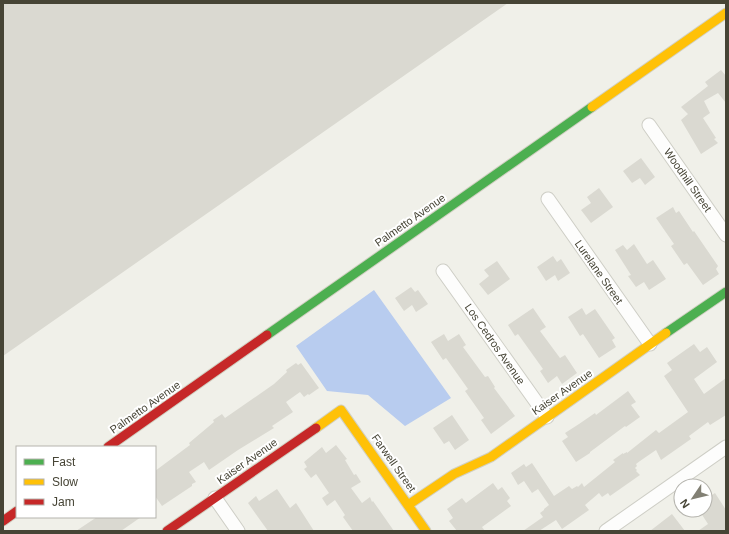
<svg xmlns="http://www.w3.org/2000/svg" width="729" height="534" font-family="Helvetica,sans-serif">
	<rect width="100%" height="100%" fill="#f0f0e9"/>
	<path fill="#b8ccef" d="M374 290 451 398 405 426 368 395 327 391 296 346Z"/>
	<path fill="#dad9d1" d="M3 3H508L3 356Z
		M721 70 726 76V103L718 93 704 101 710 113 703 118 716 138 714 139 718 143 701 154 681 120 688 114 681 107 708 86 705 82Z
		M641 158 655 177 645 185 640 178 632 183 623 171Z
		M599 188 613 207 591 223 581 210 591 203 587 197Z
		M673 207 676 213 679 211 693 232 694 231 718 266 716 269 719 274 703 285 687 263 684 265 671 246 674 244 656 218Z
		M634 244 647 264 653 260 666 279 649 290 644 282 636 287 628 276 631 275 615 250 623 245 627 250Z
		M553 256 557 262 561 259 570 273 558 281 555 275 546 281 537 267Z
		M497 261 510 279 488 295 479 284 489 276 484 270Z
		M411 287 415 292 418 290 428 304 416 312 412 305 404 311 395 298Z
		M533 308 546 327 540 331 560 358 565 355 577 373 562 384 557 376 548 383 540 371 543 369 518 334 515 336 508 325Z
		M582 308 586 315 595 309 615 338 612 340 616 347 599 358 583 334 580 336 568 317Z
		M444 334 448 341 459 334 466 345 463 347 485 377 488 376 495 387 494 388 515 416 491 434 481 420 484 418 465 391 468 389 446 358 443 360 431 342Z
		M694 344 700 352 707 347 717 362 694 379 704 394 726 378V415L710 425 708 422 689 436 691 439 661 460 656 450 640 461 636 464 637 466 635 468 637 470 636 471 640 475 610 496 608 493 602 497 599 493 585 505 589 510 562 529 556 520 539 531H523L543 517 540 513 544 510V509L549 505 538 489 532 493 524 481 518 485 511 473 524 464 526 467 532 463 554 496 569 486 572 489 577 486 578 487 582 483 584 487 615 462 613 460 623 453V454L627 452V453L656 430 659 433 688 412 664 376 672 370 667 363Z
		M296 363 298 365 301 363 319 388 309 395 308 394 304 397 300 392 286 402 293 412 272 426 274 428 238 450 209 470 204 462 189 472 196 482 192 484V486L162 506 155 496V471L190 445 189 443 214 422 213 420 222 414 225 418 274 384 287 372 286 370Z
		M628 391 636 402 631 405 640 417 626 427 625 426 590 452V453L576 462 562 441 568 437 565 433 579 424 595 413 596 415Z
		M452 415 469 440 455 450 449 441 444 444 433 428Z
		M336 445 347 459 345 460 354 475 356 474 361 482 351 488 362 503 370 497 372 502 373 501 394 531H353L343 517 345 515 335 500 327 506 322 498 329 493 316 474 311 478 304 469 307 467 304 462 322 447 326 453Z
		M493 483 498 490 502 487 510 498 507 501 511 506 482 527 485 531H457L449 521 453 518 447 509 462 498 466 503Z
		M705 485 712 495 715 493 726 510V531H698L708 524 699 510H705Z
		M277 489 290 508 296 503 314 531H268L248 503 256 496 259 501Z
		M672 514 685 531H650Z
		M97 517H141L121 531H76Z"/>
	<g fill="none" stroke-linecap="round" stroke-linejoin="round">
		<defs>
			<path id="street" d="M649 125 726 235
				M548 199 650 344
				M443 271 547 417
				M215 498 238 531
				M606 531 726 447"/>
			<path id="fast" d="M666 333 726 292
				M267 335 592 107"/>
			<path id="slow" d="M592 107 726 13
				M316 428 341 410 426 531
				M408 505 454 474 491 457 666 333"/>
			<path id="jam" d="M108 447 267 335
				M3 521 17 511
				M167 531 316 428"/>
		</defs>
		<use href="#street" stroke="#cecec6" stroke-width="15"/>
		<use href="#fast" stroke="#d1d0c2" stroke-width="11"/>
		<use href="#slow" stroke="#d1d0c2" stroke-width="11"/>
		<use href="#jam" stroke="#d1d0c2" stroke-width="11"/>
		<use href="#street" stroke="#fdfdfc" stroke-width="13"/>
		<use href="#fast" stroke="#4caf50" stroke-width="9"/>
		<use href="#slow" stroke="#ffc107" stroke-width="9"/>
		<use href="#jam" stroke="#c62828" stroke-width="9"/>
	</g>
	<g text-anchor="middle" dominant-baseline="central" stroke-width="4" stroke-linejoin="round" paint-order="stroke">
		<g font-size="11" fill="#464435" stroke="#fff">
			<text transform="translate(688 180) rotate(55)">Woodhill Street</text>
			<text transform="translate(410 220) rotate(-35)">Palmetto Avenue</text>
			<text transform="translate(599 272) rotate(55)">Lurelane Street</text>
			<text transform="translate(495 344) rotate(55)">Los Cedros Avenue</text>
			<text transform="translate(562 392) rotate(-35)">Kaiser Avenue</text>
			<text transform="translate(145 407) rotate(-35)">Palmetto Avenue</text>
			<text transform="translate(247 461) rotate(-35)">Kaiser Avenue</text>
			<text transform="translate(394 463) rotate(55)">Farwell Street</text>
		</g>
	</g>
	<rect width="729" height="534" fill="none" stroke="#464435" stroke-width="8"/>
	<rect x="16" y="446" width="140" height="72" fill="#ffffff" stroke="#b5b4ae"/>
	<rect x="24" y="459" width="20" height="6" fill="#4caf50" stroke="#b5b4ae"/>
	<text x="52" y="466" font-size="12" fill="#464435">Fast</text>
	<rect x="24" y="479" width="20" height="6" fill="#ffc107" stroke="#b5b4ae"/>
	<text x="52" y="486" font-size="12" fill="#464435">Slow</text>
	<rect x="24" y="499" width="20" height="6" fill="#c62828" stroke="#b5b4ae"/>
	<text x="52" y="506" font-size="12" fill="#464435">Jam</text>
	<g transform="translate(693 498) rotate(235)"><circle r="19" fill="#ffffff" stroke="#b5b4ae"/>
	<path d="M0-3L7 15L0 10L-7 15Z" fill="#828074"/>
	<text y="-6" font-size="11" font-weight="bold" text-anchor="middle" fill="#464435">N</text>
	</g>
</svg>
